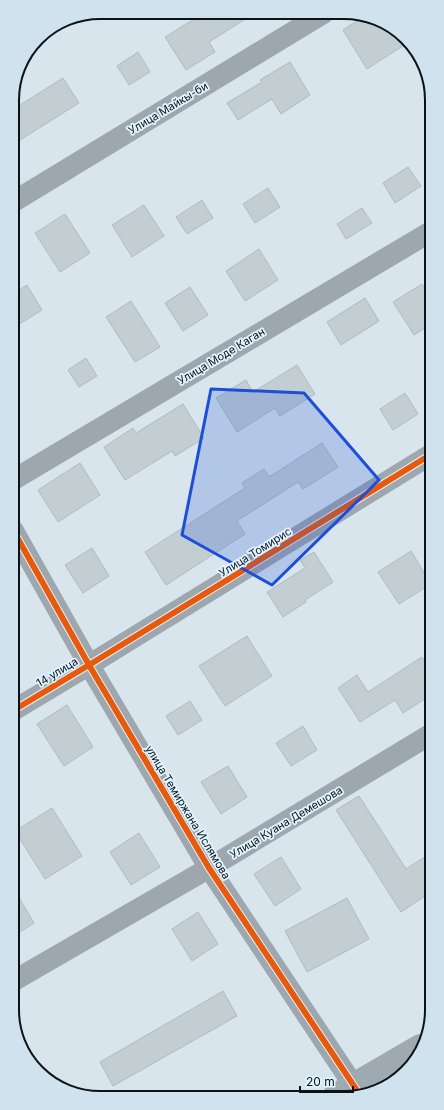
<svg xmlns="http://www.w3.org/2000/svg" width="444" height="1110" font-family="Inter,sans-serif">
	<rect width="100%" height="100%" fill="#d8e5ed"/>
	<path fill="#c3ced3" stroke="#b0bbc0" d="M204 13H255L209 42 215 52 186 70 165 37Z
		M365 16 406 38 409 42 367 69 343 30Z
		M138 52 150 72 129 85 117 66Z
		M290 62 310 95 281 114 272 99 238 120 227 103 262 82 260 80Z
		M63 78 79 103 12 145V110Z
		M408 167 421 186 395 203 383 183Z
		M268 188 280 207 255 223 243 204Z
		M202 200 213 218 187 234 176 217Z
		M144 205 164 236 132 257 112 225Z
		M362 208 372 223 346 239 337 224Z
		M65 214 90 253 60 272 35 233Z
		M259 249 278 280 245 301 226 271Z
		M422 284 430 296V325L414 335 393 302Z
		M27 285 42 310 13 328V294Z
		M190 287 208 315 183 331 165 303Z
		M365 298 379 321 341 345 327 322Z
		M131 301 160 347 135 362 106 317Z
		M86 358 97 376 79 387 68 370Z
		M297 365 315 394 280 416 275 408 237 432 216 398 246 380 253 392Z
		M405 393 418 414 393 430 380 409Z
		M183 404 204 438 175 456 172 451 125 480 104 447 133 428 136 433Z
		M322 443 338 467 303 489 298 482 237 521 245 534 166 585 145 552 245 488 242 483 264 469 269 477Z
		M80 463 100 495 58 522 38 490Z
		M92 548 109 576 83 593 65 565Z
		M411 551 431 584 399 604 378 572Z
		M314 552 333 582 305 600 306 602 283 617 267 592 305 568 300 560Z
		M247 636 272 676 225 706 199 666Z
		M422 657 431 671V695L403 713 395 700 360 722 338 688 357 675 368 692Z
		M190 701 202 720 178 735 166 716Z
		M67 705 93 747 64 766 37 724Z
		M303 726 317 750 291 766 276 743Z
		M228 766 247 797 221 814 201 782Z
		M359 796 406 869 431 853V892L401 912 336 810Z
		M52 808 82 856 45 879 15 831Z
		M139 833 160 867 131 885 110 852Z
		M281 857 301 889 275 906 254 874Z
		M15 891 34 923 15 935Z
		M347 898 369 939 307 972 285 931Z
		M198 912 218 944 192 961 172 929Z
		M223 991 237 1016 113 1086 100 1062Z"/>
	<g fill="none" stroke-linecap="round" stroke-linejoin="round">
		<path stroke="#9ea6ae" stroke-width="21" d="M13 202 324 13
			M13 480 430 232
			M13 530 89 665 209 868 360 1095
			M14 710 89 665 430 455
			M15 980 209 868 431 734"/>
		<path stroke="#9ea9b2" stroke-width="22" d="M334 1095 420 1045"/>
		<defs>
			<path id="cycleway" d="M13 530 89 665 209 868 360 1095
				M14 710 89 665 430 455"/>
		</defs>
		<use href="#cycleway" stroke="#e1f4ff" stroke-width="8"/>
		<use href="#cycleway" stroke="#e8590c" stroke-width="6"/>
	</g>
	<path fill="#1d4ed8" fill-opacity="0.2" stroke="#1d4ed8" stroke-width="3" stroke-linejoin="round" d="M211 389 304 393 379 480 272 585 182 535Z"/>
	<g text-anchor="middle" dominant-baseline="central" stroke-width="3.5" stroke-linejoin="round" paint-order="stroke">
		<g font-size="11" fill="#0b1318" stroke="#e1f4ff">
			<text transform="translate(168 108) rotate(-31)">Улица Майкы-би</text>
			<text transform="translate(221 356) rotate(-31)">Улица Моде Каган</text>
			<text transform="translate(255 552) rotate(-32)">Улица Томирис</text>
			<text transform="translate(57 672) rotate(-31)">14 улица</text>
			<text transform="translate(188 812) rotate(59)">улица Темиржана Ислямова</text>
			<text transform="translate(286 822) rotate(-31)">Улица Куана Демешова</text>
		</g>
	</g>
	<path d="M0 0H444V1110H0ZM100 19H344A81 81 0 0 1 425 100V1010A81 81 0 0 1 344 1091H100A81 81 0 0 1 19 1010V100A81 81 0 0 1 100 19Z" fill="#d0e2ed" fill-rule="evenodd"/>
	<path fill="none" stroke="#0b1318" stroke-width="2" d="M100 19H344A81 81 0 0 1 425 100V1010A81 81 0 0 1 344 1091H100A81 81 0 0 1 19 1010V100A81 81 0 0 1 100 19Z"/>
	<path d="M300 1086v6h53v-6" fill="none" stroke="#0b1318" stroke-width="2"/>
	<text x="306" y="1086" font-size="12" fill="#0b1318" stroke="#e1f4ff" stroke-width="3" paint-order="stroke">20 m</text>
</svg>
